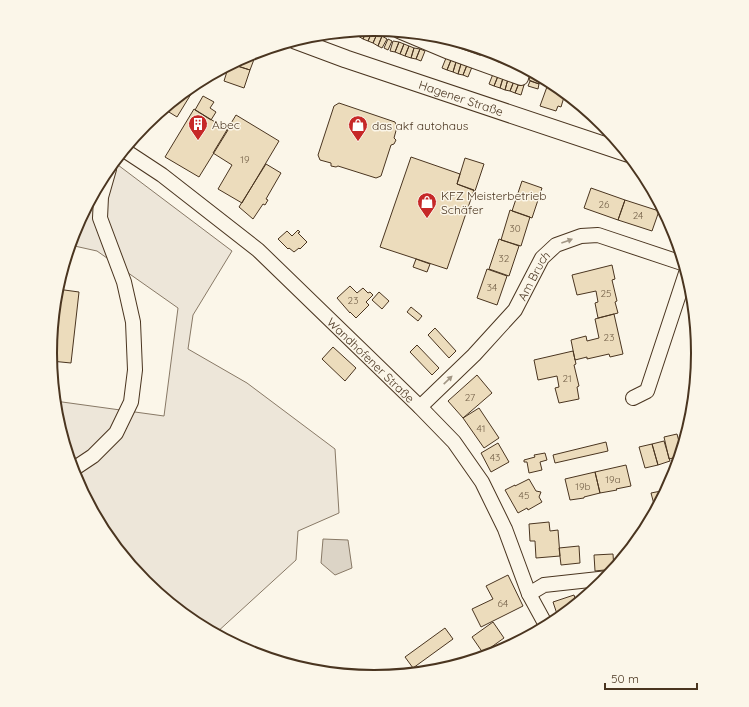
<svg xmlns="http://www.w3.org/2000/svg" width="749" height="707" font-family="Quicksand,sans-serif">
	<rect width="100%" height="100%" fill="#fbf6e9"/>
	<path fill="#ede6d9" stroke="#887966" d="M114 162 232 251 193 315 188 349 247 383 335 449 339 513 298 531 296 560 215 634 194 623 145 583 105 534 75 477 56 417 55 401 164 416 178 308 97 251 70 245 75 229 105 173Z"/>
	<path fill="#dcd4c6" stroke="#887966" d="M323 539 348 540 352 568 335 575 321 563Z"/>
	<path fill="#ecdcbc" stroke="#4a3520" d="M361 30H367L363 39 358 36Z
		M361 30 358 36 353 34 354 31Z
		M367 30 372 32 368 41 363 39Z
		M372 32 377 34 373 43 368 41Z
		M377 34 382 36 378 46 373 43Z
		M382 36 387 39 382 48 378 46Z
		M388 39 392 41 388 50 384 48Z
		M393 41 399 42 395 52 390 51Z
		M399 42 404 44 400 54 395 52Z
		M463 43 474 46 468 48V50L465 49Z
		M404 44 409 46 405 56 400 54Z
		M409 46 414 48 411 58 405 56Z
		M474 46 476 53 468 50V48Z
		M414 48 420 49 416 59 411 58Z
		M420 49 425 51 421 61 416 59Z
		M253 53 256 54 250 70 231 64Z
		M446 58 451 60 447 70 442 68Z
		M451 60 456 62 453 72 447 70Z
		M456 62 461 64 458 74 453 72Z
		M231 64 250 70 244 88 224 81 229 65Z
		M461 64 467 65 463 75 458 74Z
		M467 65 472 67 468 77 463 75Z
		M531 71 541 76 540 78 530 75Z
		M493 74 498 76 494 86 489 84Z
		M531 75 541 79 539 84 529 80Z
		M498 76 503 78 500 88 494 86Z
		M503 78 508 79 505 90 500 88Z
		M508 79 514 81 510 91 505 90Z
		M199 81 177 117 164 109 194 84Z
		M514 81 519 83 515 93 510 91Z
		M530 81 539 84 538 89 528 86Z
		M549 81 557 85V86L548 84Z
		M519 83 524 85 521 95 515 93Z
		M548 84 559 87 563 90 562 93 564 97 561 107 558 106 556 111 540 106Z
		M203 96 214 102 210 108 216 112 211 120 195 110Z
		M339 103 395 122 397 127 394 138 396 140 394 144 391 145 381 176 376 178 338 166 336 167 331 166V163L320 160 318 155 334 106Z
		M194 109 228 130 199 177 165 157Z
		M591 114 603 123 590 119Z
		M236 115 279 141 242 203 218 189 232 165 213 153Z
		M411 157 460 174 457 184 474 190 447 269 380 247Z
		M465 158 484 164 475 191 457 184Z
		M266 164 281 173 266 199 268 200 265 205 263 204 253 219 239 207Z
		M522 181 542 188 532 218 512 211Z
		M591 188 625 200 618 220 584 208Z
		M625 200 659 211 652 231 618 220Z
		M510 210 530 217 521 246 501 240Z
		M298 230 300 232 298 233 307 242 300 249 299 248 294 252 289 248 288 249 278 239 287 231 292 236Z
		M499 239 519 246 509 276 489 269Z
		M416 259 430 264 427 272 413 267Z
		M612 265 615 279 612 280 617 301 615 302 618 313 598 318 595 303 598 302 596 291 577 295 572 275Z
		M487 269 507 276 497 305 477 298Z
		M350 286 357 293 363 288 368 293 370 292 373 295 366 302 369 305 356 318 350 312V313L337 298Z
		M57 289 79 292 71 363 51 361 50 353Z
		M379 292 389 301 382 309 372 300Z
		M691 305H694L697 329H693Z
		M411 307 422 316 418 321 407 312Z
		M614 314 623 354 610 357 609 354 587 359V357L575 360 571 340 586 336 587 341 599 338 595 319Z
		M435 328 456 351 449 358 428 335Z
		M417 345 439 368 432 375 410 352Z
		M333 347 356 368 345 381 322 359Z
		M573 351 576 364 574 365 579 386 577 387 579 399 559 403 555 388 559 387 557 376 538 380 534 360Z
		M698 365 696 388H695L693 366Z
		M477 375 492 393 463 418 448 401Z
		M479 408 499 438 484 448 463 418Z
		M677 434 682 453 681 456 669 459 664 437Z
		M664 441 670 461 658 465 652 444Z
		M606 442 608 451 555 463 553 455Z
		M498 443 509 462 491 472 481 453Z
		M652 444 658 465 645 468 639 447Z
		M545 453 547 460 540 462 542 470 529 473 527 462H524V460L535 457 534 455Z
		M626 465 631 486 616 489 617 490 600 493 595 472Z
		M595 472 600 493 584 497V498L570 500 565 479Z
		M529 479 536 491 541 492 539 497 542 502 528 510 527 508 518 513 505 490 515 485V486Z
		M666 490V493L658 507 655 508 651 493Z
		M549 522 550 531 558 530 560 556 536 558 535 541H530L529 524Z
		M579 546 580 563 561 565 559 548Z
		M633 547 623 560 620 552Z
		M613 554 614 569 595 571 594 555Z
		M508 575 523 606 481 627 472 609 493 599 486 586Z
		M574 595 577 605 559 620 553 602Z
		M493 622 504 638 483 653 472 637Z
		M445 628 453 639 413 668 405 657Z
		M456 664 457 666 435 672 434 668Z"/>
	<g fill="none" stroke-linecap="round" stroke-linejoin="round">
		<defs>
			<g id="minor">
				<path d="M399 31 449 52 521 78 524 67"/>
				<path d="M482 63 497 53"/>
				<path id="s1" d="M124 150 162 175 258 250 420 407 454 442 482 482 505 529 529 594 547 627"/>
				<path d="M633 398 647 391 687 270"/>
				<path id="s2" d="M420 407 474 355 515 310 542 258 556 245 581 236 598 235 685 264"/>
				<path d="M72 470 93 456 116 433 131 402 135 370 133 322 124 282 100 218 101 197 109 169"/>
				<path d="M529 594 544 585 608 578"/>
			</g>
			<g id="major">
				<path id="s3" d="M295 40 346 59 627 153"/>
			</g>
		</defs>
		<use href="#minor" stroke="#4a3520" stroke-width="16"/>
		<use href="#major" stroke="#4a3520" stroke-width="19"/>
		<use href="#minor" stroke="#fbf6e9" stroke-width="14"/>
		<use href="#major" stroke="#fbf6e9" stroke-width="17"/>
	</g>
	<defs><path id="oneway-solid" d="M-6-.8H1V-3.2L6.5 0L1 3.2V.8H-6Z"/></defs>
	<g fill="#a29684">
		<use href="#oneway-solid" transform="translate(567 241) rotate(-20)"/>
		<use href="#oneway-solid" transform="translate(448 380) rotate(-44)"/>
	</g>
	<defs>
		<symbol id="building-pin" viewBox="-11 -11 22 30"><path d="M0 17L-7.5 6A9.5 9.5 0 1 1 7.5 6Z" fill="#c62828" stroke="#fbf6e9"/><path d="M-4-6H4V6H1V3H-1V6H-4ZM-2.5-4.3h1.7v1.8h-1.7ZM.8-4.3h1.7v1.8H.8ZM-2.5-1h1.7V.8h-1.7ZM.8-1h1.7V.8H.8Z" fill="#fff"/></symbol>
		<symbol id="shop-pin" viewBox="-11 -11 22 30"><path d="M0 17L-7.5 6A9.5 9.5 0 1 1 7.5 6Z" fill="#c62828" stroke="#fbf6e9"/><path d="M-5-2.5h2.3a2.7 3.5 0 0 1 5.4 0H5L5.5 6h-11ZM-1.5-2.5h3a1.5 2.3 0 0 0-3 0Z" fill="#fff"/></symbol>
	</defs>
	<g fill-rule="evenodd">
		<use href="#building-pin" x="187" y="113" width="22" height="30"/>
		<use href="#shop-pin" x="347" y="114" width="22" height="30"/>
		<use href="#shop-pin" x="416" y="191" width="22" height="30"/>
	</g>
	<g text-anchor="middle" dominant-baseline="central" stroke-width="3" stroke-linejoin="round" paint-order="stroke">
		<g font-size="10" fill="#725f47">
			<text x="245" y="159">19</text>
			<text x="604" y="204">26</text>
			<text x="638" y="215">24</text>
			<text x="515" y="228">30</text>
			<text x="504" y="258">32</text>
			<text x="492" y="287">34</text>
			<text x="606" y="293">25</text>
			<text x="353" y="300">23</text>
			<text x="609" y="337">23</text>
			<text x="567" y="378">21</text>
			<text x="470" y="397">27</text>
			<text x="481" y="428">41</text>
			<text x="495" y="457">43</text>
			<text x="613" y="479">19a</text>
			<text x="583" y="486">19b</text>
			<text x="524" y="495">45</text>
			<text x="503" y="603">64</text>
		</g>
		<g font-size="12" fill="#4a3520" stroke="#fbf6e9">
			<text stroke="none"><textPath href="#s3" startOffset="176">Hagener Straße</textPath></text>
			<text stroke="none"><textPath href="#s2" startOffset="175">Am Bruch</textPath></text>
			<text stroke="none"><textPath href="#s1" startOffset="325">Wandhofener Straße</textPath></text>
		</g>
		<g font-size="12" fill="#4a3520" stroke="#fbf6e9" text-anchor="start">
			<text x="212" y="124">Abec</text>
			<text x="372" y="125">das akf autohaus</text>
			<text x="441" y="195">KFZ Meisterbetrieb<tspan x="441" dy="14">Schäfer</tspan></text>
		</g>
	</g>
	<path d="M0 0H749V707H0ZM57 353a317 317 0 1 1 634 0a317 317 0 1 1-634 0Z" fill="#fbf6e9" fill-rule="evenodd"/>
	<path fill="none" stroke="#4a3520" stroke-width="2" d="M57 353a317 317 0 1 1 634 0a317 317 0 1 1-634 0Z"/>
	<path d="M605 683v6h92v-6" fill="none" stroke="#4a3520" stroke-width="2"/>
	<text x="611" y="683" font-size="12" fill="#4a3520" stroke="#fbf6e9" stroke-width="3" paint-order="stroke">50 m</text>
</svg>
